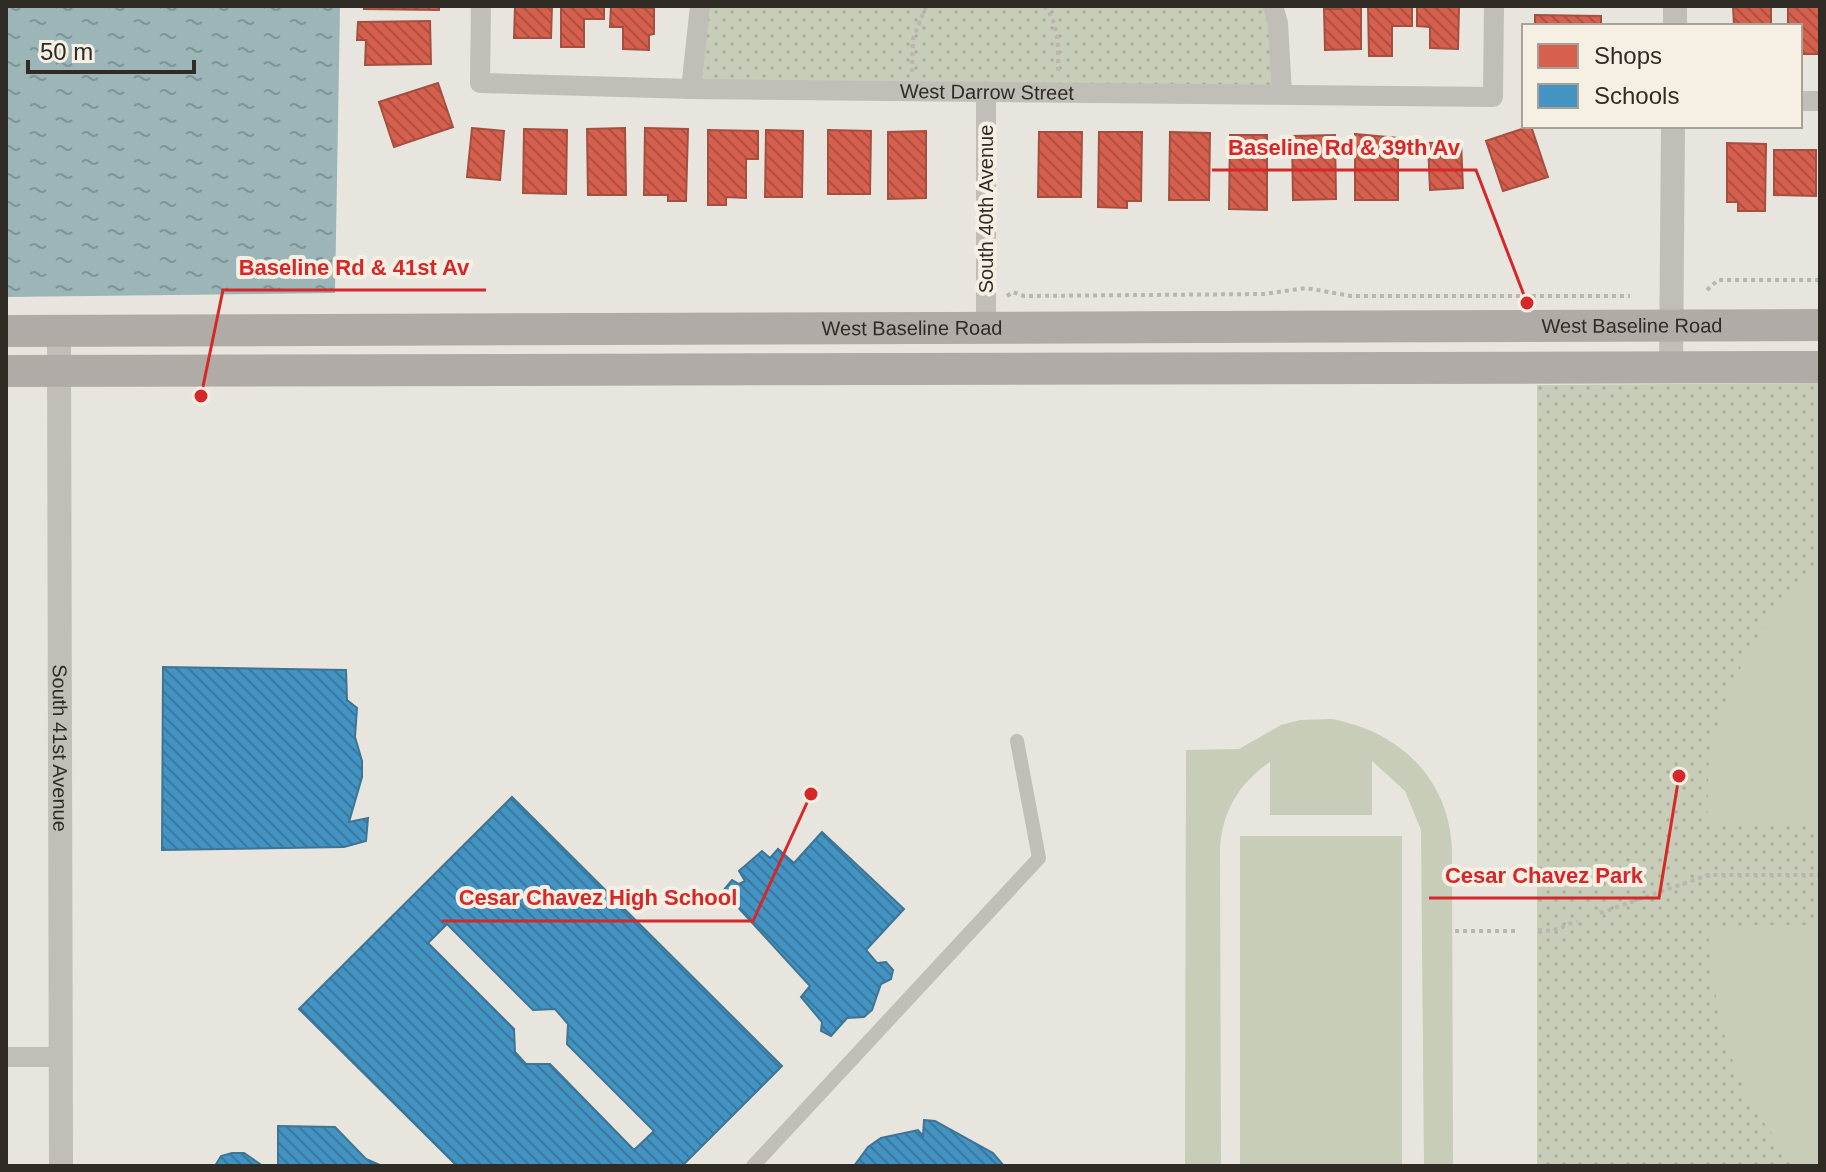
<svg xmlns="http://www.w3.org/2000/svg" width="1826" height="1172" font-family="Arial,sans-serif">
	<defs>
		<pattern id="grass-dots" width="8" height="8" patternUnits="userSpaceOnUse" patternTransform="scale(2)"><rect width="8" height="8" fill="#c7cdb9"/><path d="M2 2h.1M6 6h.1" fill="none" stroke="#abb09f" stroke-width="1.8" stroke-linecap="round"/></pattern>
		<pattern id="water-ripples" width="26" height="14" patternUnits="userSpaceOnUse" patternTransform="scale(2)"><rect width="26" height="14" fill="#9cb5b7"/><path d="M2 4q2-2 4 0t4 0M15 11q2-2 4 0t4 0" fill="none" stroke="#809395"/></pattern>
		<pattern id="shops-back-hatch" width="6" height="6" patternUnits="userSpaceOnUse" patternTransform="scale(2)"><rect width="6" height="6" fill="#d6604d"/><path d="M-1 5l2 2M0 0l6 6M5-1l2 2" fill="none" stroke="#ae4f40"/></pattern>
		<pattern id="schools-back-hatch" width="6" height="6" patternUnits="userSpaceOnUse" patternTransform="scale(2)"><rect width="6" height="6" fill="#4393c3"/><path d="M-1 5l2 2M0 0l6 6M5-1l2 2" fill="none" stroke="#39789e"/></pattern>
	</defs>
	<rect width="100%" height="100%" fill="#e8e5de"/>
	<path fill="url(#grass-dots)" d="M700 6H1273L1282 93 691 89Z
		M1820 383V1166H1537V385Z"/>
	<path fill="#c7cdb9" d="M1820 564V824L1707 823 1709 756 1731 685 1770 614Z
		M1332 719C1400 732 1450 779 1452 851L1453 1166H1424L1421 830 1405 791 1372 761V815H1270V762C1239 783 1221 813 1220 851L1221 1166H1185L1186 750 1239 749 1281 725 1300 720Z
		M1240 836H1402V1166H1240Z
		M1820 925V1166H1802C1732 1102 1714 1016 1708 926Z"/>
	<path fill="url(#water-ripples)" d="M6 6H340L335 293 6 297Z"/>
	<path fill="url(#shops-back-hatch)" stroke="#a45041" stroke-width="2" d="M364 6H439V10L364 9Z
		M515 6H552L551 38H514Z
		M561 6H604V19H584V47H561Z
		M611 6 654 8V34L649 35V50L623 49V27H610Z
		M1341 6H1361V49L1325 50 1324 9H1341Z
		M1368 6H1412V26H1392V56H1369Z
		M1417 6H1459L1458 49 1430 48V27L1417 26Z
		M1733 6H1771V26H1734Z
		M1788 6H1820V54H1800V26H1788Z
		M1535 15 1601 16V26H1535Z
		M430 21 431 64 365 65 366 40H357L358 22Z
		M438 83 453 127 394 147 379 102Z
		M1531 126 1548 177 1503 191 1486 141Z
		M472 128 504 131 500 180 467 177Z
		M625 128 626 195H588L587 129Z
		M645 128 688 129 686 201H668V195H644Z
		M524 129 567 130 566 194 523 193Z
		M708 130 758 131V159H746V198L726 197V205H708Z
		M766 130 803 131 802 197H765Z
		M828 130 871 131 870 194H828Z
		M926 131V198L888 199V132Z
		M1039 132H1082L1081 197H1038Z
		M1099 132H1142L1141 201H1127V208L1098 207Z
		M1170 132 1210 133 1209 200H1169Z
		M1355 134 1398 138V200H1355Z
		M1230 135H1267V210L1229 209Z
		M1335 135 1336 199 1293 200 1292 136Z
		M1461 142 1463 188 1430 190 1428 143Z
		M1727 143 1766 144 1765 211H1738V202H1727Z
		M1774 150H1816V196L1774 195Z"/>
	<path fill="url(#schools-back-hatch)" stroke="#3e7494" stroke-width="2" fill-rule="evenodd" d="M163 667 346 670 347 700 357 708 355 737 362 761V777L349 822 368 818 366 841 344 847 162 850Z
		M512 797 782 1066 682 1166H457L299 1009ZM447 924 533 1010 555 1009 568 1024 567 1044 654 1131 634 1150 550 1064H526L515 1052 514 1029 428 943Z
		M822 832 904 909 866 950 877 963 886 962 893 970 891 979 881 984 872 1010 864 1017 847 1018 831 1036 821 1031 822 1022 801 997 810 986 723 891 732 880 739 884 745 881 739 871 762 851 770 858 778 849 794 863Z
		M924 1120 935 1121 993 1153 1004 1166H854L868 1147 881 1138 918 1130 923 1136Z
		M278 1126 335 1127 366 1159 382 1166H278Z
		M232 1153H244L263 1166H215L221 1156Z"/>
	<g fill="none" stroke-linecap="round" stroke-linejoin="round">
		<path stroke="#bab5af" stroke-width="4" stroke-dasharray="4 4" stroke-linecap="butt" d="M1044 6C1060 24 1058 49 1058 72
			M912 72 913 39 926 6
			M1707 290 1718 280H1820
			M1007 296 1013 292 1024 296 1264 294 1306 288 1351 296H1630
			M1600 913 1708 875H1820
			M1538 930 1552 931 1577 921
			M1455 931H1516"/>
		<path stroke="#c1bdb7" stroke-width="14" d="M753 1166 1039 858 1017 741"/>
		<g stroke="#c1bdb7" stroke-width="20">
			<path id="s1" d="M481 6 480 83 691 89 1493 97 1494 6"/>
			<path d="M1273 6 1278 23 1282 93"/>
			<path d="M691 89 700 6"/>
			<path d="M986 91V327"/>
			<path d="M1800 101H1820"/>
			<path d="M6 1057H61"/>
		</g>
		<g stroke="#c1bdb7" stroke-width="24">
			<path d="M1675 26V6"/>
			<path id="s2" d="M59 332 61 1166"/>
			<path d="M1671 368 1673 126"/>
		</g>
		<g stroke="#b0aba6" stroke-width="32">
			<path id="s3" d="M6 331 1820 325"/>
			<path d="M6 371 1820 367"/>
		</g>
	</g>
	<g text-anchor="middle" dominant-baseline="central" stroke-width="8" stroke-linejoin="round" paint-order="stroke">
		<g font-size="20" fill="#312b26" stroke="#f6efe4">
			<text stroke="none"><textPath href="#s1" startOffset="584">West Darrow Street</textPath></text>
			<text transform="translate(986 209) rotate(-90)">South 40th Avenue</text>
			<text stroke="none"><textPath href="#s3" startOffset="1626">West Baseline Road</textPath></text>
			<text stroke="none"><textPath href="#s3" startOffset="906">West Baseline Road</textPath></text>
			<text stroke="none"><textPath href="#s2" startOffset="416">South 41st Avenue</textPath></text>
		</g>
	</g>
	<path fill="none" stroke="#d62828" stroke-width="3" d="M1527 303L1476 170H1212M201 396L223 290H486M1679 776L1659 898H1429M811 794L753 921H442"/>
	<g fill="#d62828" stroke="#f6efe4" stroke-width="3">
		<circle cx="1527" cy="303" r="8"/>
		<circle cx="201" cy="396" r="8"/>
		<circle cx="1679" cy="776" r="8"/>
		<circle cx="811" cy="794" r="8"/>
	</g>
	<g font-size="22" text-anchor="middle" font-weight="bold" fill="#d62828" stroke="#f6efe4" stroke-width="8" stroke-linejoin="round" paint-order="stroke">
		<text x="1344" y="155">Baseline Rd &amp; 39th Av</text>
		<text x="354" y="275">Baseline Rd &amp; 41st Av</text>
		<text x="1544" y="883">Cesar Chavez Park</text>
		<text x="598" y="905">Cesar Chavez High School</text>
	</g>
	<rect width="1826" height="1172" fill="none" stroke="#312b26" stroke-width="16"/>
	<rect x="1522" y="24" width="280" height="104" fill="#f6efe4" stroke="#a7a198" stroke-width="2"/>
	<rect x="1538" y="44" width="40" height="24" fill="#d6604d" stroke="#a7a198" stroke-width="2"/>
	<text x="1594" y="64" font-size="24" fill="#312b26">Shops</text>
	<rect x="1538" y="84" width="40" height="24" fill="#4393c3" stroke="#a7a198" stroke-width="2"/>
	<text x="1594" y="104" font-size="24" fill="#312b26">Schools</text>
	<path d="M28 60v12h166v-12" fill="none" stroke="#312b26" stroke-width="4"/>
	<text x="40" y="60" font-size="24" fill="#312b26" stroke="#f6efe4" stroke-width="6" paint-order="stroke">50 m</text>
</svg>
